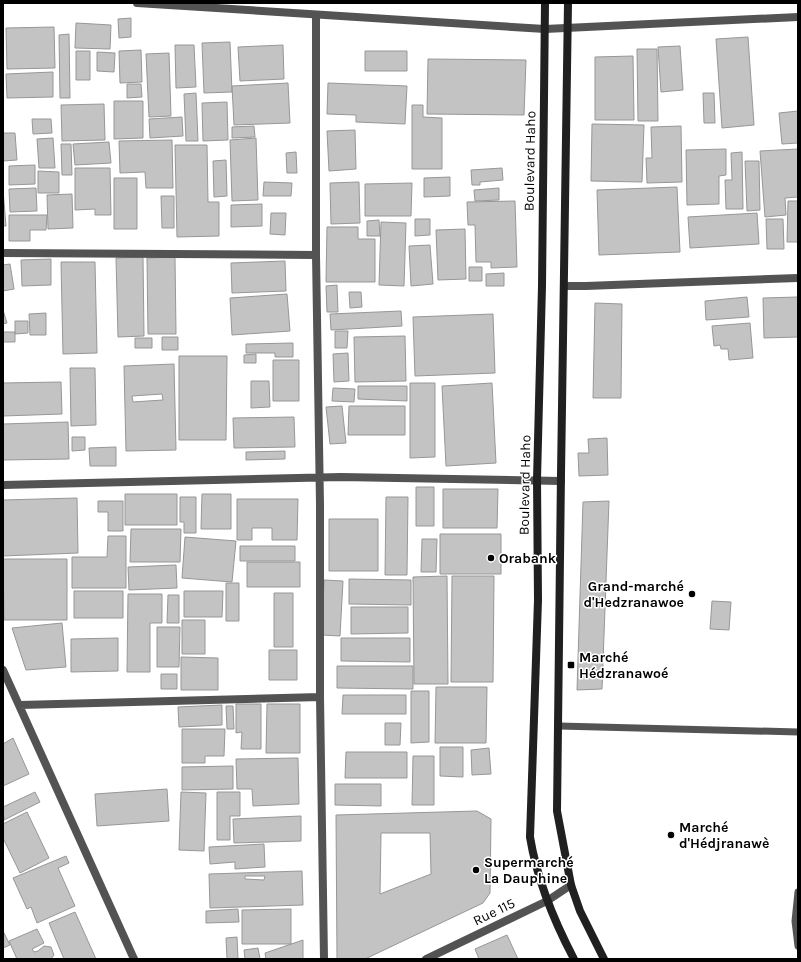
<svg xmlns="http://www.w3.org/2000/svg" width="801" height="962" font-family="Karla,sans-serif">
	<rect width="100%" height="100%" fill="#fff"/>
	<path fill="#c3c3c3" stroke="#979797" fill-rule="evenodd" d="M131 18V37L119 38 118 19Z
		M76 23 111 25 110 49 75 48Z
		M54 27 55 68 7 69 6 28Z
		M69 34 70 98H60L59 35Z
		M748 37 754 125 722 128 716 39Z
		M230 42 232 92 204 93 202 43Z
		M175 45H194L196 87 176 88Z
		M283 45 284 79 240 81 238 47Z
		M680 46 683 90 661 92 658 47Z
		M637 49H657L658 121H638Z
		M141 50 142 82 120 83 119 51Z
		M76 51H90V80H76Z
		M365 51H407V71H365Z
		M97 52 115 53 114 72 97 71Z
		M169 53 171 116 149 117 146 54Z
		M633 56 634 120H595V57Z
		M428 59 526 60 524 115 427 114Z
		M53 72V97L7 98 6 74Z
		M288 83 290 123 234 125 232 86Z
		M328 83 407 86 405 124 356 122V115L327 114Z
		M127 84H141L142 97 127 98Z
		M196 93 198 141H186L184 94Z
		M703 93H714L715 123H704Z
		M114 101H143V138L114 139Z
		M227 102 228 140 203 141 202 103Z
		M104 104 105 140 62 141 61 105Z
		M412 105H423V117L442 118V169H412Z
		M798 111V143L782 144 779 113Z
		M182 117 183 136 150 138 149 119Z
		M32 119H51L52 133 33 134Z
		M592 124 644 125 642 182 591 181Z
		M254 126 255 137 232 138V127Z
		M681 126 682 182 647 183 646 158H652L651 127Z
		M355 130 356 169 329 171 327 131Z
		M3 133H15L17 160 3 161Z
		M53 138 55 168H39L37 139Z
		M256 138 258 200 232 201 230 140Z
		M172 140 173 188H146L145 172 120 173 119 141Z
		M109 142 111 163 75 165 73 144Z
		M61 144H71L72 175H62Z
		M175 145H207L208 202H219V236L177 237Z
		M726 149V175L719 176V204L687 205 686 150Z
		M798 149V197L785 198 786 215 765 217 760 151Z
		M296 152 297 173H287L286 153Z
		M742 152 743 209H726L725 180H732L731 153Z
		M226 160 227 196 214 197 213 161Z
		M745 161H759L760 210 747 211Z
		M35 165V184L9 185V166Z
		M75 168H110L111 215H95V209L75 210Z
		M502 168 503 180 480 182V185H472L471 170Z
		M38 171 59 172V193H38Z
		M450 177V196L424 197V178Z
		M114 178H137V229H114Z
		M264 182 292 183 291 196H263Z
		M359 182 360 223 331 224 330 183Z
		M412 183 411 216H365V184Z
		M677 187 680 252 599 255 597 190Z
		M36 188 37 211 10 212 9 189Z
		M499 188V200L475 201 474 190Z
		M3 190 6 226H3Z
		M72 194 73 228 48 229 47 195Z
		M161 196H174V228H162Z
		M515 201 517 267 491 268V262H476L475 225H468L467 202Z
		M788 201H798V242H787Z
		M262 204V226L231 227V205Z
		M271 213H286L285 235 270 234Z
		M757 213 759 244 690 248 688 217Z
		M9 215H47L46 230H30V241H9Z
		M415 219H430V235L415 236Z
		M766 219H783L784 249H767Z
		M379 220 380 236H367V221Z
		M381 222 406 223 404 286 379 285Z
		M327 227H358V239H375V282H326Z
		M465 229 466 279 438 280 436 230Z
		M430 245 433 284 411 286 409 246Z
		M143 257 144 336 118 337 116 258Z
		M175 257 176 334H148L147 258Z
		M51 259V285L22 286 21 260Z
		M285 261 286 291 232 293 231 263Z
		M61 262H95L97 353 63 354Z
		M10 264 14 289 3 291V265Z
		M469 267H482V281H469Z
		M504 273V286H486V274Z
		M337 285 338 312H327L326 286Z
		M349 292H361L362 307 350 308Z
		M287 294 290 331 232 335 230 298Z
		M747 297 749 317 706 320 705 301Z
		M798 297V337L764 338 763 298Z
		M595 303 622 304 621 398H593Z
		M3 310 7 323 3 324Z
		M401 311 402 326 331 330 330 314Z
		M46 313V335H30L29 314Z
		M493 314 495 373 415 376 413 317Z
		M15 321H28V333L15 334Z
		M750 323 753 358 729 360 728 349H721L720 345 714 346 712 326Z
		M335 331H348L347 348H335Z
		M3 332H15V342H3Z
		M405 336 406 381 355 382 354 337Z
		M162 337H178V350H162Z
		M135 338H152V348H135Z
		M293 343V357H275V353H246V344Z
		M348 353 349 381 334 382 333 354Z
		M256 354V363H244V355Z
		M179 356H227L226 440H179Z
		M273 360H299V401H273Z
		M174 364 176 450 126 451 124 366ZM162 394 163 400 133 402 132 396Z
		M70 368H95L96 425 71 426Z
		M251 381H269L270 407 251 408Z
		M61 382 62 414 3 416V383Z
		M410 383H435V457L410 458Z
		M492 383 496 463 446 466 442 386Z
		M358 386H407V401L358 399Z
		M333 388 355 389 354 402 332 401Z
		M342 406 346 443 330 444 326 407Z
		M349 406H405V435H348Z
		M294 417 295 447 234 448 233 418Z
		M68 422 69 459 3 460V424Z
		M72 437H85V450L72 451Z
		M607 438 608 475 579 476 578 453H589L588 439Z
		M116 447V466H90L89 448Z
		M285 451V459L246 460V452Z
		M416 487H434V526H416Z
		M443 489H498L497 528H443Z
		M125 494H177V525H125Z
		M202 494H231V529H201Z
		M180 497H196V533H184V522H180Z
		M386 497H408L407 575H385Z
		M77 498 78 553 3 556V500Z
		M237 499H298L297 540H272V528H252V540H237Z
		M98 501H123V531H108V512H98Z
		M609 501 602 689 577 690 583 502Z
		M329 519H378V571H329Z
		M131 529H181L180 562H130Z
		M440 534H501V574H440Z
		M108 536H126V588H72V557H107Z
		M185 537 236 541 232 582 182 578Z
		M422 539H437L436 572H421Z
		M240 546H295V561H240Z
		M3 559H67V620H4Z
		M247 562H300V587H247Z
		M176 565 177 588 129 590 128 567Z
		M447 576 448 684H414L413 577Z
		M452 576H494L493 682H451Z
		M349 579 411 580V605L349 604Z
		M324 580 343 581 340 636 322 635Z
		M226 583H239V621H226Z
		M74 591H123V618H74Z
		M184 591H223L222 617H184Z
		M274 593H293V647H274Z
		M128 594H162V623H150V672H127Z
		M168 595H179V623H167Z
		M712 601 731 602 729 630 710 629Z
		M351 607H408V633L351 634Z
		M182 620H205V654H182Z
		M62 623 66 667 26 670 12 628Z
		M157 627H180L179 667H157Z
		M118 638V671L71 672V639Z
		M341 638H410V662L341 661Z
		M269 650H297V680H269Z
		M181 657 218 658V690H181Z
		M337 666H413V689L337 688Z
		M161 674H177V689H161Z
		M436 687H487L486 743H435Z
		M411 691H429V742L411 743Z
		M343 695H406V714H342Z
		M236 704H261V749H241L242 732 236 733Z
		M267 704H300V753H266Z
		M222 705V725L179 727 178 707Z
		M226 706H233L234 729H227Z
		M385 723H401L400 745H385Z
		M182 729H225L224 756H205V763H182Z
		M13 738 29 774 3 786V744Z
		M440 747H463V777L440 776Z
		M489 748 491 774 472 775 471 750Z
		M346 752H407V778H345Z
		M413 756H434V805H412Z
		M298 758 299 804 253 806 252 789H237L236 759Z
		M233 766V789L182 790V767Z
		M335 784H381V806L335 805Z
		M167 789 169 821 97 826 95 794Z
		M35 792 40 802 4 820 3 807Z
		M181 792 206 793 204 851 179 850Z
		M217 792H240V816H230V840H217Z
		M477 811 491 819 490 893 483 903 365 959H337L336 815ZM381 833H430L431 874 380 894Z
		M27 812 49 858 20 873 3 838V824Z
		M301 816V841L234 843 233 819Z
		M264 844 265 867 235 869V862L210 864 209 847Z
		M66 856 69 863 58 868 75 906 37 923 31 907 27 909 13 878Z
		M302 871 303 905 210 908 209 874ZM245 876H265L264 880 245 879Z
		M238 909 239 922 206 923V911Z
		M291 909V944H242V910Z
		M75 912 96 959H64L49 923Z
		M37 929 44 943 32 949 34 952 38 951 44 946 51 947 54 955 51 959H17L9 941Z
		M3 931 10 945 3 948Z
		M507 935 518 959H479L475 949Z
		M237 937 238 959H227L226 938Z
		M303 940V959H266L265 953Z
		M258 948 260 959H245L244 950Z"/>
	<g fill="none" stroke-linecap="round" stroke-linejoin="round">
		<path stroke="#535353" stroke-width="7" d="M559 726 798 732
			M798 892 795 921 798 946"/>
		<path stroke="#535353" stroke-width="8" d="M137 3 545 29 798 17
			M316 16V255L320 504V697L324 959
			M3 253 316 255
			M564 286H586L798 278
			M3 485 341 477 561 481
			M3 670 134 959
			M20 705 320 697
			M426 959 547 901 571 885"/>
		<path stroke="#202020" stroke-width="8" d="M545 3 542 286 537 479 538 600 530 837C537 880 554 921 574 959
			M568 3 561 474 557 811 571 885 580 911 604 959"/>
	</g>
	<g fill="#000" stroke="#fff" stroke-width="1.5">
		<circle cx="491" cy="558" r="4"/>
		<circle cx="692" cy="594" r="4"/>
		<rect x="567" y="661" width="8" height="8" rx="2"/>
		<circle cx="671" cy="835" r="4"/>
		<circle cx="476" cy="870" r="4"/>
	</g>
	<g text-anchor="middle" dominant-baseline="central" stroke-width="3" stroke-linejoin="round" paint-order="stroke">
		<g font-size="14" fill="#000" stroke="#fff">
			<text transform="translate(530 161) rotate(-89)">Boulevard Haho</text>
			<text transform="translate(525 485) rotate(-89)">Boulevard Haho</text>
			<text transform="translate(494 912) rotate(-26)">Rue 115</text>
		</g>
		<g font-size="14" font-weight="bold" fill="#000" stroke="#fff" text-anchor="start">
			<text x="499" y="558">Orabank</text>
			<text x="684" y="586" text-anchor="end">Grand-marché<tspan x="684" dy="16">d'Hedzranawoe</tspan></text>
			<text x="579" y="657">Marché<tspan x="579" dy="16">Hédzranawoé</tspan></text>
			<text x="679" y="827">Marché<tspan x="679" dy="16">d'Hédjranawè</tspan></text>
			<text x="484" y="862">Supermarché<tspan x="484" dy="16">La Dauphine</tspan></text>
		</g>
	</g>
	<rect width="801" height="962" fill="none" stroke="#000000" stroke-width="8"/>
</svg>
